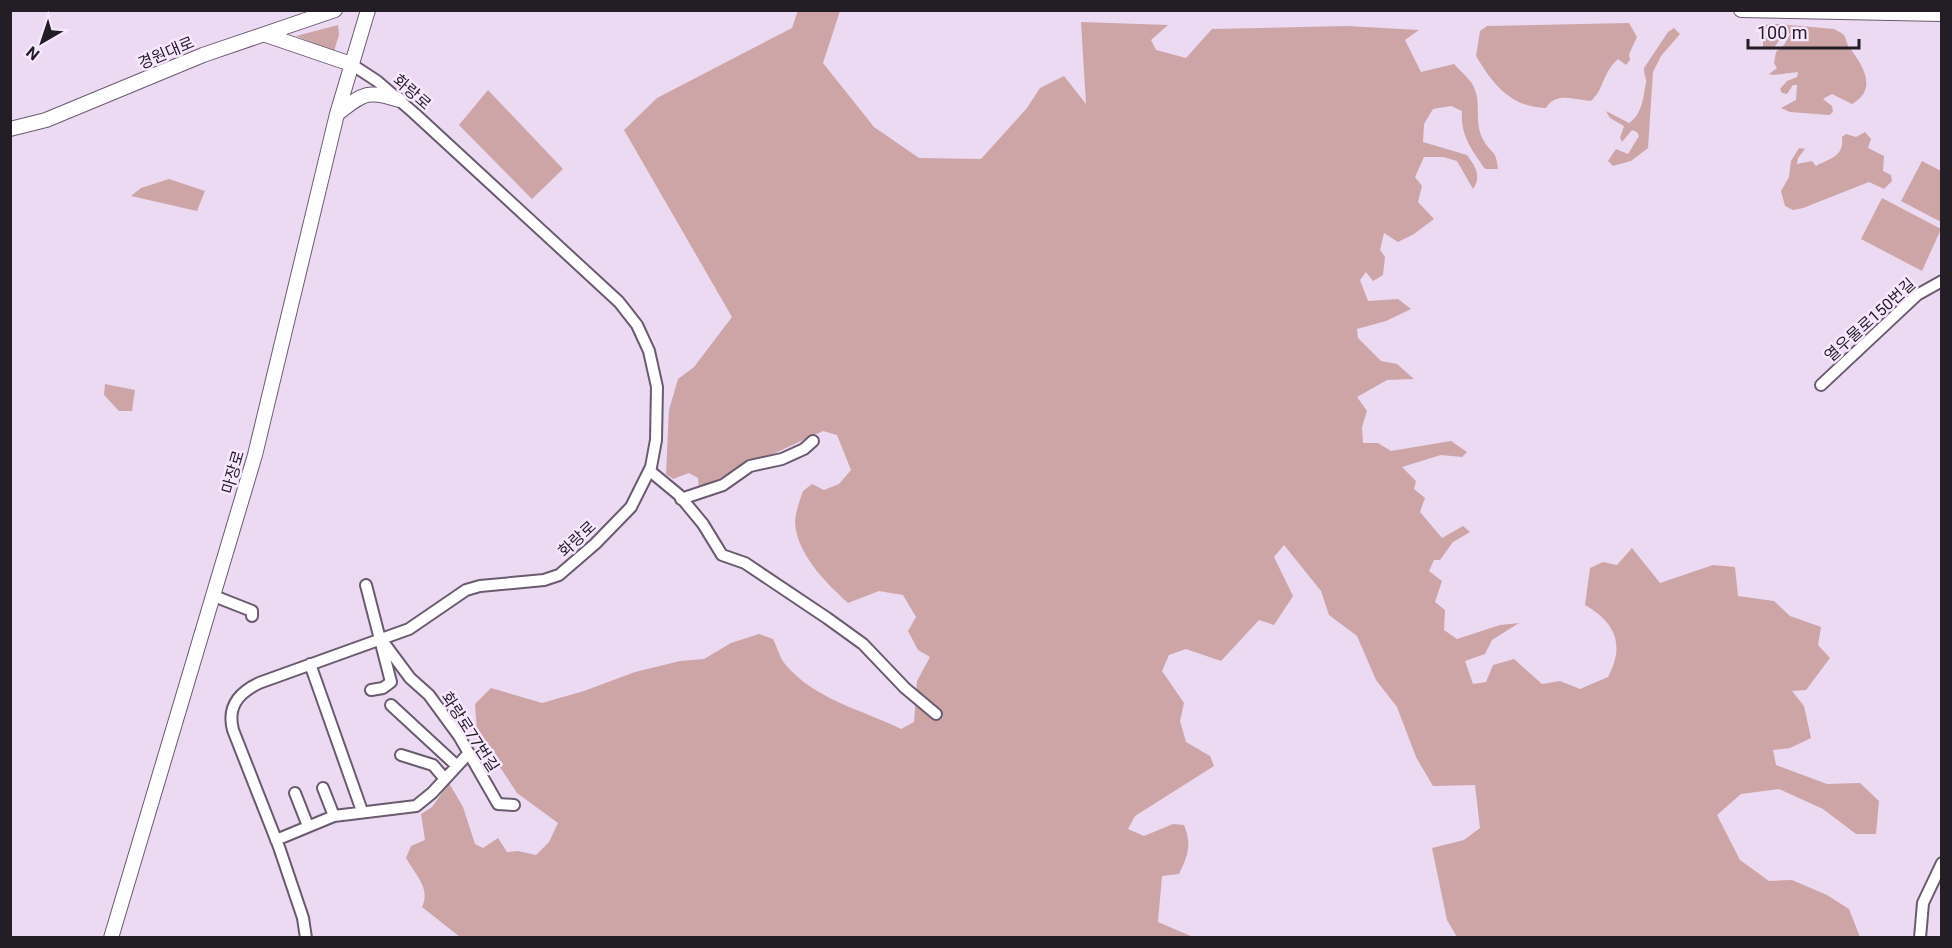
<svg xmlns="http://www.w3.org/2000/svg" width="1952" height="948" font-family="Roboto,'Noto Sans KR',sans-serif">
	<rect width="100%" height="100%" fill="#ebdaf1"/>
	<path fill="#cda5a7" d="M798 10 840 11 823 63 874 127 919 158 981 159 1027 108 1040 88 1064 76 1086 104 1081 22 1168 25 1151 40 1156 50 1186 58 1212 29 1347 26 1419 30 1405 40 1421 72 1454 64C1461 72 1472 80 1475 90 1481 105 1474 125 1484 141 1492 155 1496 149 1498 169H1485C1472 150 1460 135 1462 111L1451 106 1433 109 1424 124 1423 142 1467 155C1475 166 1482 176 1473 189L1457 161 1443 157H1424L1415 177 1422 186 1418 202 1434 219 1414 234 1398 242 1384 233 1380 250 1385 257 1383 275 1373 281 1366 272 1360 280 1368 301 1398 299 1411 309 1386 321 1357 329 1358 338 1381 361 1397 364 1414 379 1387 380 1357 397 1367 411 1362 427 1363 443H1378L1391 451 1451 441 1467 452 1462 457 1441 455 1402 467 1416 481 1414 489 1425 498 1420 512 1442 538 1463 526 1470 532 1453 542 1440 560H1434L1429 571 1442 581 1435 602 1445 610 1444 630 1457 639 1500 625 1519 623 1492 640 1485 654 1465 661 1473 684 1486 682 1493 665 1514 659 1542 684 1560 681 1580 689 1608 677C1625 645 1616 623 1585 605L1590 568 1603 562 1617 565 1632 548 1660 583 1713 565 1735 567 1738 596 1774 601 1790 616 1821 627 1818 645 1830 658 1806 690 1792 691 1804 706 1811 738 1790 748 1773 750 1776 765 1827 784 1860 783 1879 801 1876 834H1856L1823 809 1779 789 1741 794 1717 815 1740 860 1769 881 1792 880 1827 895 1849 909 1860 937H1457L1447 920 1432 848 1464 840 1480 828 1475 785 1433 786 1416 757 1397 707 1376 680 1357 636 1329 615 1321 591 1284 545 1274 557 1293 596 1274 625 1259 620 1221 661 1186 649 1169 655 1162 671 1184 703 1180 721 1186 742 1210 756 1214 766 1135 816 1128 829 1144 836 1173 824 1184 825C1192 844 1188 856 1179 874L1162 876 1158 922 1193 937H460L422 907C431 887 415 875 406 858L411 846 425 840 421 814 432 807 449 783 463 807 475 844 483 848 498 838 507 852 518 851 536 855 549 842 558 823 517 793 477 732 475 704 491 688 542 703 584 691 635 672 680 661 704 659 731 643 759 634 773 639C777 647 780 658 785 664 815 700 861 709 901 729L914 722 917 681 930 657 918 650 908 631 916 617 903 595 879 591 848 603C826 583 797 554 795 523 795 513 800 500 803 491L812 484 824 490 839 484 851 470 837 435 823 431 699 488 698 478 689 473 673 479 666 474 669 410 678 379 694 367 732 317 624 130 657 98 792 28Z
		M1629 23 1637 37 1629 54 1630 60 1626 65 1618 59C1601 75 1605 88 1591 101 1575 100 1556 91 1546 108 1510 107 1493 84 1476 56L1480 31 1487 26Z
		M1777 24 1834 29 1843 34C1847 39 1846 43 1849 47 1862 64 1879 89 1852 104L1832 94 1823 99 1832 106 1833 112 1829 115 1790 112 1781 108 1796 100 1797 85H1793L1787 94 1782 93 1780 89 1787 81 1797 77 1798 72 1773 75 1769 74 1777 68 1774 63 1776 52 1784 45 1791 33 1782 36 1773 49H1763V25Z
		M338 25 339 35 334 51 296 36Z
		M1674 28 1680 34 1661 56 1653 72 1648 148 1631 161 1613 166 1608 161 1616 149 1628 154 1639 136 1637 132 1632 130 1622 142 1620 138 1624 126 1610 118 1606 111 1629 123C1643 114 1643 96 1646 83 1647 78 1643 74 1644 68L1668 32Z
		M488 90 563 169 532 199 459 125Z
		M1865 132 1871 139 1868 148 1884 156 1883 171 1891 175 1892 181 1884 189 1869 182 1803 208 1793 210 1785 206 1781 191 1789 177 1791 161 1799 148 1805 149 1798 158 1797 164 1812 161 1816 166C1831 158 1844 157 1842 137L1846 134 1856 137Z
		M1922 161 1941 171V222L1901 201Z
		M169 179 205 191 197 211 131 196 141 188Z
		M1882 198 1941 229 1922 271 1861 239Z
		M105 384 135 390 132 411H119L104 395Z"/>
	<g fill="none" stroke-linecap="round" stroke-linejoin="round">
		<defs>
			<path id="minor" d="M1821 385 1917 295 1942 281
				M650 471 679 495 703 524 722 555 745 563 827 618 863 644 905 688 936 714
				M681 499 723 485 750 466 782 459 804 449 813 441
				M366 585 391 682 383 688 371 690
				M214 596 252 611V616
				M381 639 410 678 429 695 459 736 498 804 514 805
				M310 664 362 811
				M391 705 457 766
				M401 755 433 765 445 779
				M323 788 334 816
				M295 793 308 826
				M276 840 334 816 416 806 432 793 469 753
				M306 938 303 918 279 847 233 730C227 707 238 693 259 683L409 629 466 590 480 586 544 580 559 575 595 544 631 507 651 467 656 440 657 387 649 351 637 325 619 302 414 113 377 81 351 64
				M1920 938 1923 903 1942 863"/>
			<path id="major" d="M1741 10 1942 14
				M266 35 351 64
				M337 114C363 94 367 89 399 100
				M10 129 46 120 203 55 335 10
				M111 938 255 455 337 114 368 10"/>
		</defs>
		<use href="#minor" stroke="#6a5b6f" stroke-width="14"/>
		<use href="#major" stroke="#6a5b6f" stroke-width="16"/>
		<use href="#minor" stroke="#fff" stroke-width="10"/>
		<use href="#major" stroke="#fff" stroke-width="14"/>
	</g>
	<g text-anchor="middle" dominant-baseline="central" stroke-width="5" stroke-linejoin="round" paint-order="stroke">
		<g font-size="16" fill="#231d25" stroke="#f8e8ff">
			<text transform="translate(166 53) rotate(-23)">경원대로</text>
			<text transform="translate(412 92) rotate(41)">화랑로</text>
			<text transform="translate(1870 320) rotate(-42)">열우물로150번길</text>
			<text transform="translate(233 472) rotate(-74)">마장로</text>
			<text transform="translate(577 539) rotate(-43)">화랑로</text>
			<text transform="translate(470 732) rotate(57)">화랑로77번길</text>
		</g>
	</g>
	<rect width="1952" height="948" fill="none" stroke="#231d25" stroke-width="24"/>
	<g transform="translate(42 42) rotate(219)" stroke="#f8e8ff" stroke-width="4.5" paint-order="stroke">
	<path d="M0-4.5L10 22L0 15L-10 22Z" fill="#231d25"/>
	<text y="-9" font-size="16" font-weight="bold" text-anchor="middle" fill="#231d25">N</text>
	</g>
	<path d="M1748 39v9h111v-9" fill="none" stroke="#231d25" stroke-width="3"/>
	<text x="1757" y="39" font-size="18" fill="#231d25" stroke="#f8e8ff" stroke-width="4.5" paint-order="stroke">100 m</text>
</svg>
